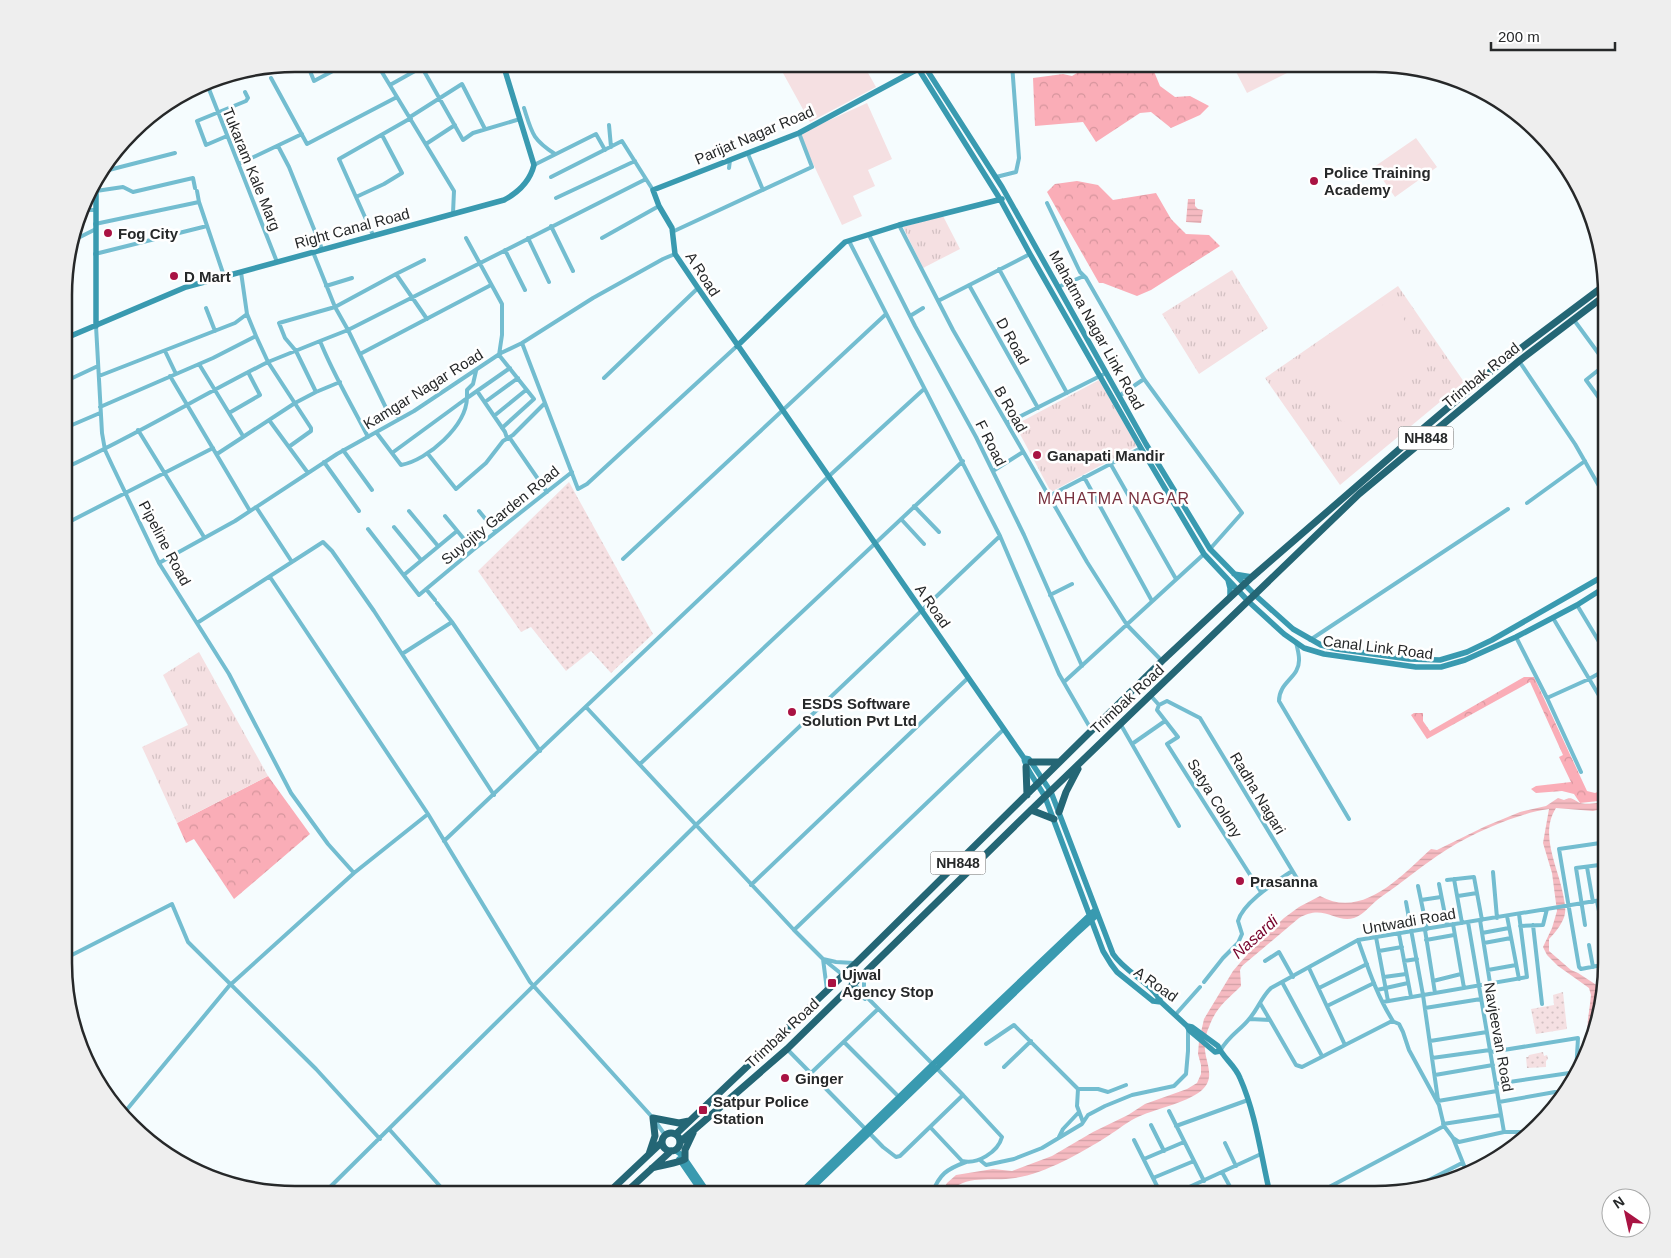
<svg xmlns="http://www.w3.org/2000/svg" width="1671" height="1258" font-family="Arial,sans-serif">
	<defs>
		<pattern id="grass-dots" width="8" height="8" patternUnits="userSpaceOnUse" patternTransform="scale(1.25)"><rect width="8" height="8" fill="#f5e0e2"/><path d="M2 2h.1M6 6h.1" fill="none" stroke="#d2c0c2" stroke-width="1.8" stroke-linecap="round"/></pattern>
		<pattern id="forest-crowns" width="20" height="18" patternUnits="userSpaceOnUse" patternTransform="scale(1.25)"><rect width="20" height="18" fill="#faadb7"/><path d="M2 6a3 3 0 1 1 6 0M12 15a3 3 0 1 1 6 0" fill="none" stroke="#d6959d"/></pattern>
		<pattern id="park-tufts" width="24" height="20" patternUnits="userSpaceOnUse" patternTransform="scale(1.25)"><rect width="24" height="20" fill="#f5e0e2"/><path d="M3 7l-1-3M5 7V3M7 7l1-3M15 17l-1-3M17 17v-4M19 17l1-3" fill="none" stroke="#d2c0c2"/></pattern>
		<pattern id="water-rules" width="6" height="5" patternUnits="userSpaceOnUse" patternTransform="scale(1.25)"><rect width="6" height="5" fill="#f5bac1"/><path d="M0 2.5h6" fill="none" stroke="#d2a0a6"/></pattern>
	</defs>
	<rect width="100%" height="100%" fill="#f5fcfe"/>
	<path fill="url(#grass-dots)" d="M569 482 653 634 611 673 591 651 566 671 531 627 521 632 478 571Z
		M1563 992 1567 1029 1536 1034 1531 1009 1554 1005 1553 995Z
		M1543 1052 1544 1056 1547 1055 1548 1059 1546 1061V1067L1527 1068 1526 1057H1528L1529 1055Z"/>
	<path fill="url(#forest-crowns)" d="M1085 64H1147L1153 69 1160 86 1175 97 1190 96 1209 106 1200 115 1171 128 1151 112 1140 113 1096 142 1083 122 1035 126 1033 78 1063 74 1072 76 1085 68Z
		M1077 181 1098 185 1113 200 1156 193 1171 219 1186 234 1209 235 1220 246 1151 290 1137 296 1103 283H1099L1047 192 1055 184Z
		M1524 677H1534L1587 791 1595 793 1607 788V800L1580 803 1574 794 1562 791 1536 793 1531 789 1536 786 1571 782 1559 757 1563 755 1530 682 1427 739 1411 715 1414 713H1423V721L1430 731Z
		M268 776 310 834 234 899 194 839 186 843 177 823Z"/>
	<path fill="url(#park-tufts)" d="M943 216 960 249 923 268 903 227Z
		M1232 270 1268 328 1199 374 1162 314Z
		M1398 286 1464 382 1340 485 1265 378Z
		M1099 380 1137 446 1051 492 1015 425Z
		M199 652 268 776 177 823 142 747 188 725 163 675Z"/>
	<path fill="#f5e0e2" d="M778 64H863L876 87 810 122Z
		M1232 64H1301V66L1247 93Z
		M867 103 892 159 868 170 875 186 853 196 862 216 842 225 799 134Z
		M1416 138 1437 167 1395 197 1374 167Z
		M1391 299 1428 358 1343 423 1298 364Z"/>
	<path fill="url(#water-rules)" d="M1188 199H1195V206L1198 209 1203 210 1201 223 1186 222Z
		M1558 798 1564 800C1572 796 1573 800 1580 803 1587 805 1600 803 1607 800V808L1593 811 1556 808C1539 834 1558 867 1563 894 1564 900 1566 907 1565 913 1564 922 1555 933 1549 939V951L1571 970 1578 973 1598 986C1600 998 1596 1009 1594 1021 1591 1035 1593 1046 1585 1059L1588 1019 1590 1004 1591 995 1589 988 1558 966 1547 955 1543 947 1552 928 1557 911 1552 873 1543 843 1549 809C1539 810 1529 813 1520 816 1491 825 1462 839 1437 856 1418 869 1400 884 1381 897 1372 903 1365 914 1354 918 1336 924 1324 903 1299 918L1242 966 1240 970 1241 986C1227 1000 1216 1007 1209 1027 1206 1033 1204 1043 1205 1050 1206 1063 1215 1077 1203 1089 1192 1101 1156 1109 1140 1116 1128 1121 1119 1129 1108 1136 1083 1152 1044 1174 1015 1178 991 1182 965 1173 948 1194H940L947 1183 956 1175 993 1169 1012 1171 1052 1156 1093 1132 1128 1115 1145 1104 1187 1089 1197 1083 1201 1074V1065L1198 1054 1199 1041 1204 1019 1233 971 1251 950 1284 918 1299 907 1320 896C1363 920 1402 875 1431 849L1437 850 1441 848 1486 826 1520 812 1546 806Z"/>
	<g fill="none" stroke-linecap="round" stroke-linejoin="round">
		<path stroke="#73bdd0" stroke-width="4" d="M322 64 310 71 314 81 346 64
			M377 64 454 191 453 213
			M420 64 463 140 473 133 520 119
			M271 78 307 144 397 97
			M207 84 277 262
			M390 85 422 67
			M209 88 233 78 231 74
			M524 108C532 133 532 139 555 154
			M410 117 462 84 485 129
			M609 125 611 147
			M227 136 206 145 197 121 246 101 248 98 245 92
			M426 144 455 125
			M278 146 289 167 322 249
			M748 154 763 190
			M239 164 302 134
			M534 165 596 134 605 150
			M729 168 730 160
			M101 172 175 153
			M551 177 622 141 646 179
			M996 177 1016 172 1019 158 1012 64
			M96 191 123 187 133 192 193 178 195 188
			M197 191 199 202
			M356 197 384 184 402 173 382 135
			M556 198 635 161
			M1047 203 1080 272 1086 278 1144 379 1242 513 1210 549
			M84 212 89 210H95
			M95 224 199 202 224 276
			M899 225 953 330 1087 562 1127 625 1162 661
			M551 226 573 271
			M672 232 812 167 799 133
			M373 235 339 159 411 118
			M869 235 915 326 976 437 1024 535 1082 666
			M466 238 502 304V335L499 355 534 399 502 428
			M528 238 549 282
			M602 238 659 206
			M74 240 96 229
			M849 241 1000 536 1059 674 1092 731
			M505 250 525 290
			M313 252 335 307 396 274 427 319
			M95 254 207 226
			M999 269 1067 393
			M241 272 247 314 256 336
			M396 274 424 260
			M969 285 1038 408
			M326 286 352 278
			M1058 287 1084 276
			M938 301 1030 254
			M206 308 215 331
			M910 316 923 308
			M1574 320 1607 365
			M96 326 102 433 105 450 112 465 159 563 229 674 291 793 328 844 354 873
			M522 343 578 489 587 484 737 346
			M165 351 176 374
			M360 354 491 285
			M1519 361 1575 444 1607 500
			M199 364 243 436
			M1606 364 1586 380 1607 409
			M99 376 235 323 247 314
			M170 376 250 511
			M604 378 698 288
			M66 381 98 366
			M340 382 316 392 296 351 285 338 279 323 335 307 348 330 320 341C333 374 352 405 368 437
			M477 391 505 432 507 438 509 437 547 492
			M1119 396 1144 379
			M485 402 518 378
			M100 407 213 358 256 336 268 362 320 341
			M229 413 260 395 248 372
			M494 416 526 390
			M401 418 387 410 348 330 646 179 653 190
			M269 420 308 473
			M1007 423 1106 373
			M65 428 100 413
			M138 430 204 537
			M376 432 401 465C428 460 466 426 467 398L510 368
			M343 450 372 490
			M392 453 467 398V390L473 384 476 371
			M217 454 295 403 316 392
			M428 454 456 489 486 463 503 441 513 435 545 403
			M324 462 359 511
			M1110 463 1176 579
			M65 468C135 436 200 396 268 362L311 428V431L290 446
			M993 471 1023 452
			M1084 477 1152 601
			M1049 496 1141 448
			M1527 503 1585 461
			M914 506 939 532
			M256 507 292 562
			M409 511 438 546
			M479 511 496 532
			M445 516 473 550
			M901 519 924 544
			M65 524 213 448
			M394 527 421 560
			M368 529 419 595 473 550 572 472
			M623 559 885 315
			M159 563 235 521 337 454 414 411 501 353 522 343 593 298 663 259 675 254
			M405 574 457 531
			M270 577 428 814 530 982 653 1118 665 1135
			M426 589 435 600
			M1050 595 1072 584
			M437 603 452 622 540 751
			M1577 605 1607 655
			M1553 618 1607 709
			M197 623 323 542 332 551 374 611 494 795
			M1516 637 1547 698 1581 772
			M1310 640 1508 509
			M1296 642C1297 648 1299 653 1299 659 1300 678 1279 681 1279 701L1349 819
			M402 654 452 622
			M1064 682 1204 554
			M1151 696 1159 705 1157 710 1178 737 1167 744 1261 892
			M1547 698 1589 679 1607 669
			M1159 705 1167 701 1200 718 1298 880
			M586 707 794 930 823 959 854 984 963 1095 900 1156 896 1157 883 1147 787 1049
			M1121 725 1179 826
			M1132 744 1165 721
			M640 764 963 461
			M444 841 828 477 924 389
			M1587 867 1593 902
			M1493 872 1497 918
			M1454 879 1462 923
			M1447 880 1474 877 1482 920
			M1439 884 1447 925
			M751 885 968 678
			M1418 886 1427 929
			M1458 896 1477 893
			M1421 900 1441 897
			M1597 901 1607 951
			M1406 902 1423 995 1438 1100
			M1507 916 1519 979
			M1480 920 1490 983
			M1468 922 1504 1132H1528
			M1453 924 1464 988
			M1533 925 1542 1004
			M1585 925 1576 868 1607 864
			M1520 926 1543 925 1547 909
			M794 930 1004 729
			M1425 930 1435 993
			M1482 933 1509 928
			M1399 934 1411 997
			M1376 937 1388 1001
			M1358 940C1368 968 1377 996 1393 1021
			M1426 940 1454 935
			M1484 943 1511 938
			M1589 945 1593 967
			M1379 951 1402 947
			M64 959 172 904 188 942 316 1069 380 1139
			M1265 961 1279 952 1293 977
			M1404 961 1417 959
			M1607 964 1581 969 1579 967 1559 849 1607 842
			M1309 968 1345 1045
			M1488 970 1516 965
			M864 974V987L866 995
			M1384 977 1406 974
			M1433 981 1461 974
			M1204 982 1223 958 1238 943 1242 934 1238 921C1243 902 1276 882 1292 871
			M1282 982 1322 1056
			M1319 988 1367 964
			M827 990 823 959 836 962 854 963
			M1377 990 1408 983
			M844 995C851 992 859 994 865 999
			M1383 1002 1527 977 1519 914
			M1260 1003 1270 1020
			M1327 1006 1374 983
			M1425 1008 1481 999
			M1176 1014 1200 987
			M1250 1019 1270 1020 1296 1065 1302 1067 1392 1021 1399 1024 1403 1032 1409 1050 1439 1105 1444 1126 1453 1138 1459 1142 1504 1132
			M1430 1041 1487 1032
			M844 1042 899 1097
			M986 1044 1014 1025 1078 1089H1098L1108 1092 1126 1085
			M1220 1051C1230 1034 1240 1031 1250 1018 1259 1007 1261 998 1271 988L1358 940 1607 899
			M1491 1052 1578 1038 1576 1072 1496 1084
			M1432 1058 1490 1050
			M1004 1067 1031 1041
			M811 1073 878 1009
			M1435 1075 1493 1065
			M1078 1089 1077 1106 1083 1122
			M1438 1101 1497 1091
			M1499 1102 1555 1092 1564 1093
			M1169 1111 1204 1181
			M124 1113 229 986 354 873 428 814
			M1443 1124 1501 1115
			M1151 1125 1164 1151
			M1176 1126 1248 1100
			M930 1127 962 1161C977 1165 998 1152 1002 1137L963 1095
			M389 1129 447 1194
			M1059 1137 1063 1129 1079 1112
			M1453 1138 1467 1173
			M1134 1140 1161 1194
			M1225 1143 1236 1166
			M1144 1159 1184 1142
			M980 1160 986 1165 1014 1159 1042 1148 1082 1124 1088 1115 1105 1106 1132 1095 1174 1086 1186 1074 1188 1051V1029
			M1222 1172 1234 1194
			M1153 1178 1194 1161
			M1423 1183 1462 1163
			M323 1194 697 824 1000 536
			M932 1194C939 1174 947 1169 966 1162
			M1174 1194 1261 1154
			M1316 1194 1444 1126"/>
		<path stroke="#399ab0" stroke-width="5.5" d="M915 65 916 64
			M916 70 799 133 653 190 659 206 672 228 675 254 698 288 1024 758C1024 767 1040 787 1045 797L1103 951 1111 964 1117 972 1153 1001 1161 1002 1187 1026 1192 1027 1218 1046C1223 1058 1235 1065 1240 1078 1256 1114 1261 1156 1270 1194
			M927 70 1002 187 1146 444 1210 549 1255 595 1293 629 1321 645 1337 649 1409 659 1440 660 1467 652 1492 640 1607 574
			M921 73 1000 199 1030 254 1141 448 1204 554 1249 602 1284 634 1304 648 1324 654 1416 667H1441L1465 660 1516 637 1577 605 1607 586
			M96 178V326
			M66 338 186 287 504 200C519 192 530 181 534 165L503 64
			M737 346 845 242 899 225 1002 199
			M1234 574 1252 577
			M1228 580 1230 588V597
			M1024 758 1029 759 1051 792 1113 954C1126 973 1152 983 1161 1002
			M1187 1026 1190 1031 1215 1052 1220 1051
			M675 1150 683 1156 709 1194
			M679 1159 703 1194
			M799 1194 933 1064 1095 910
			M806 1194 1075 935 1097 915"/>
		<path stroke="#246675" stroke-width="7" d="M1031 762H1059
			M1026 767 1027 795
			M1031 810 1054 819
			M1059 812 1066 792 1078 769
			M662 1142a9 9 0 1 1 18 0a9 9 0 1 1-18 0Z
			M676 1134 856 963 1162 661 1252 577 1425 427 1496 367 1605 285
			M680 1142 787 1049 1031 810 1359 494 1519 361 1607 294
			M649 1154 655 1136 653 1118 679 1123 689 1121
			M652 1168C661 1165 680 1163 685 1159V1150L693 1133
			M607 1194 661 1143
			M624 1194 671 1151"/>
	</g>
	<g fill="#a91343" stroke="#fff" stroke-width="2">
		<circle cx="1314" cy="181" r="5"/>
		<circle cx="108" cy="233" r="5"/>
		<circle cx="174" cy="276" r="5"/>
		<circle cx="1037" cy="455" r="5"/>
		<circle cx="792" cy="712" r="5"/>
		<circle cx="1240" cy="881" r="5"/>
		<rect x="827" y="978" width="10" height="10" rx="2.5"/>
		<circle cx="785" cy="1078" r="5"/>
		<rect x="698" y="1105" width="10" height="10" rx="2.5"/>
	</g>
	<g text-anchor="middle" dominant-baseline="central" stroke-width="5" stroke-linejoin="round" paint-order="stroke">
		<g fill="#fff" stroke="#676869" stroke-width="1">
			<rect x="1398.5" y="426.5" width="55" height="23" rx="4"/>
			<rect x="930.5" y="851.5" width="55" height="23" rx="4"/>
		</g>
		<g font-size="14" font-weight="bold" fill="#262829">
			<text x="1426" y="438">NH848</text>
			<text x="958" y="863">NH848</text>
		</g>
		<g font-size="15" fill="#262829" stroke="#fff">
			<text transform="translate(754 135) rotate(-23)">Parijat Nagar Road</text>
			<text transform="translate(252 169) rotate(68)">Tukaram Kale Marg</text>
			<text transform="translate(352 228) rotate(-15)">Right Canal Road</text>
			<text transform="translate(703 274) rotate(57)">A Road</text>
			<text transform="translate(1097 330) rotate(61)">Mahatma Nagar Link Road</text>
			<text transform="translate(1013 341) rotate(61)">D Road</text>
			<text transform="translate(1481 375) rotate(-39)">Trimbak Road</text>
			<text transform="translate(423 389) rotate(-32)">Kamgar Nagar Road</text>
			<text transform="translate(1011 409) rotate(60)">B Road</text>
			<text transform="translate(991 443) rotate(63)">F Road</text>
			<text transform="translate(500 515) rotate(-39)">Suyojity Garden Road</text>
			<text transform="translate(165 543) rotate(62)">Pipeline Road</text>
			<text transform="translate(933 606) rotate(55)">A Road</text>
			<text transform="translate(1378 647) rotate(7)">Canal Link Road</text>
			<text transform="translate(1127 699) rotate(-43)">Trimbak Road</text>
			<text transform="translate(1258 793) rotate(59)">Radha Nagari</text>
			<text transform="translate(1215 798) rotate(58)">Satya Colony</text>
			<text transform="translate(1409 921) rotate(-10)">Untwadi Road</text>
			<text transform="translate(1156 984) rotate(35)">A Road</text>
			<text transform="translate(782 1033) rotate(-43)">Trimbak Road</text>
			<text transform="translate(1499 1037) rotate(80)">Navjeevan Road</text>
		</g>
		<g font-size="15" font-weight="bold" fill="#262829" stroke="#fff" text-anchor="start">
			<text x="1324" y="172">Police Training<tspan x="1324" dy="17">Academy</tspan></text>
			<text x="118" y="233">Fog City</text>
			<text x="184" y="276">D Mart</text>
			<text x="1047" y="455">Ganapati Mandir</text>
			<text x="802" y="703">ESDS Software<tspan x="802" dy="17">Solution Pvt Ltd</tspan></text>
			<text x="1250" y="881">Prasanna</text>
			<text x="842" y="974">Ujwal<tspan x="842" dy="17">Agency Stop</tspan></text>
			<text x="795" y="1078">Ginger</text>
			<text x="713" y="1101">Satpur Police<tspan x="713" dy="17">Station</tspan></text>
		</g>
		<g font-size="16" letter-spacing="1" fill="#79323f" stroke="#fff">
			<text x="1114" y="498">MAHATMA NAGAR</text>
		</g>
		<g font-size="16" font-style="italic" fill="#76012b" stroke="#fff">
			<text transform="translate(1255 937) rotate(-42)">Nasardi</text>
		</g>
	</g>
	<path d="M0 0H1671V1258H0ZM295 72H1375A223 223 0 0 1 1598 295V963A223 223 0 0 1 1375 1186H295A223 223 0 0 1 72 963V295A223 223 0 0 1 295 72Z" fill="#eee" fill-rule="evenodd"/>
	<path fill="none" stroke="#262829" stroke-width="2.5" d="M295 72H1375A223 223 0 0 1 1598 295V963A223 223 0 0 1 1375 1186H295A223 223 0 0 1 72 963V295A223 223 0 0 1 295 72Z"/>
	<g transform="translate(1626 1213) rotate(326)"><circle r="24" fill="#ffffff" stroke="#a8a9a9"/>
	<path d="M0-4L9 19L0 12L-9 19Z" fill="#a91343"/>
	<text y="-8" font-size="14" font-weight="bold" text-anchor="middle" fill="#262829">N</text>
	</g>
	<path d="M1491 42v8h124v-8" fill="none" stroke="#262829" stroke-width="2.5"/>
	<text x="1498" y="42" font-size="15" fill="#262829" stroke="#ffffff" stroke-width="4" paint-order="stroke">200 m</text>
</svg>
